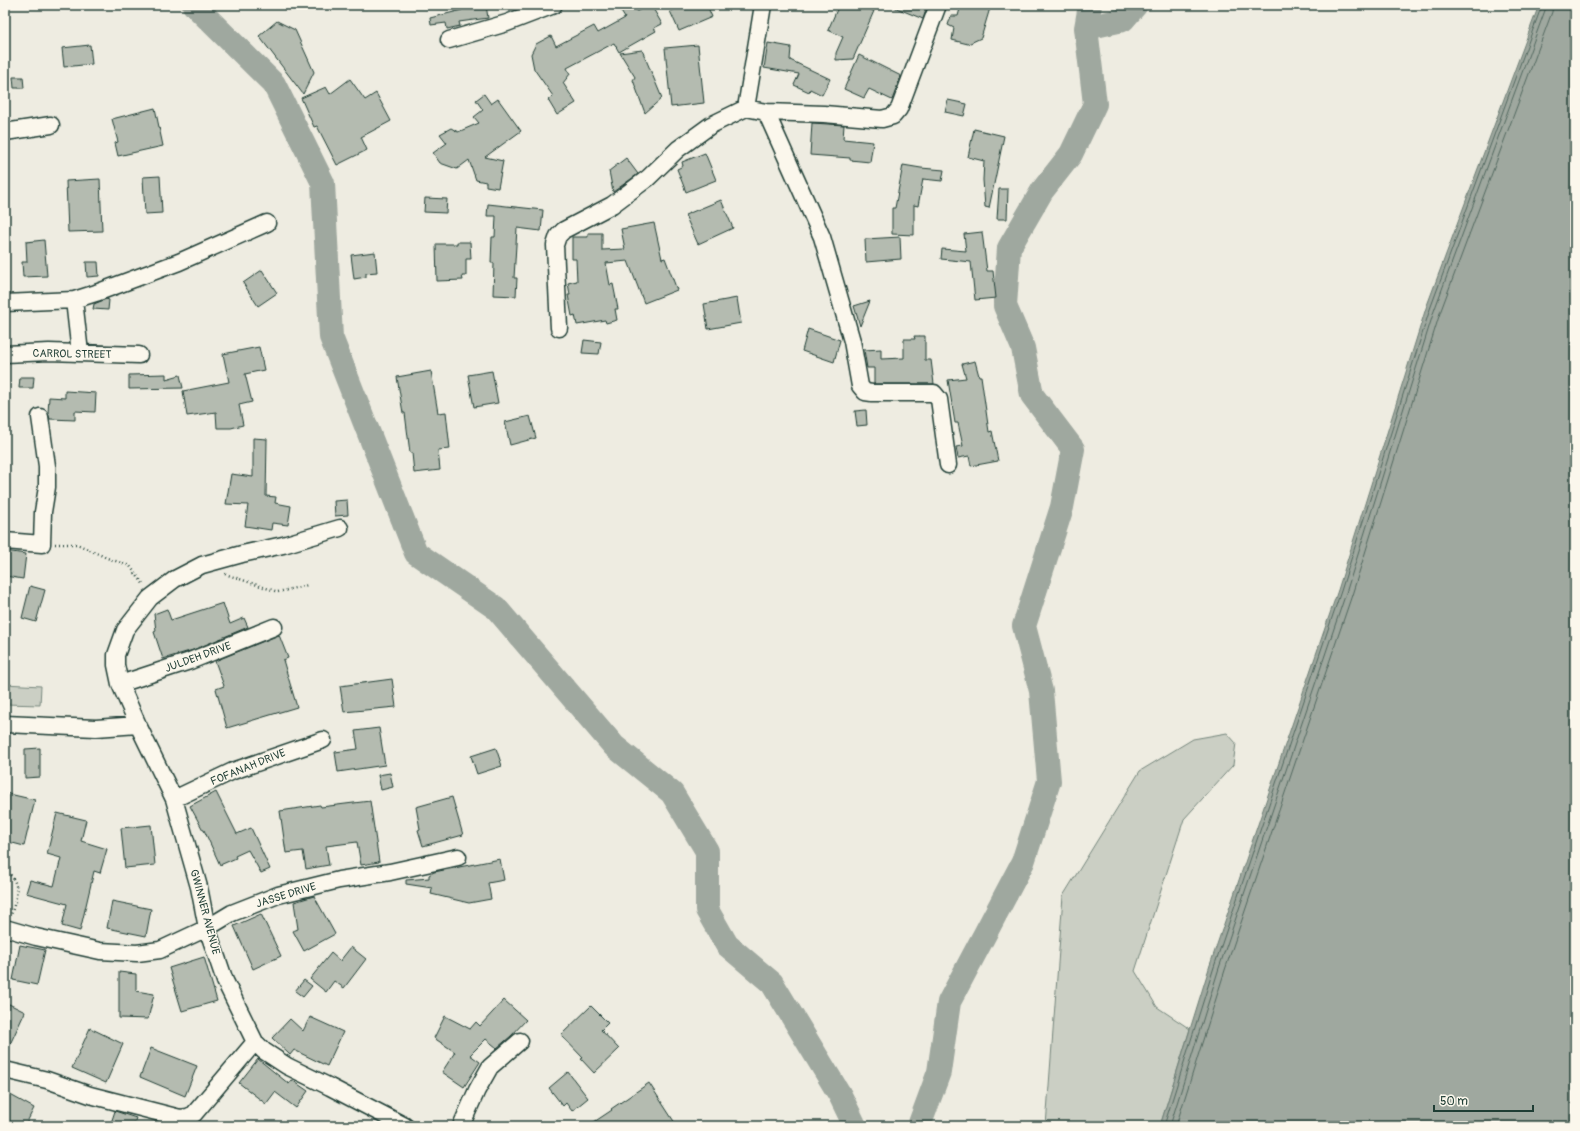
<svg xmlns="http://www.w3.org/2000/svg" width="1580" height="1131" font-family="Pangolin,sans-serif">
	<rect width="100%" height="100%" fill="#eeece1"/>
	<filter id="ink" filterUnits="userSpaceOnUse"><feTurbulence type="fractalNoise" baseFrequency=".025" numOctaves="2"/><feDisplacementMap in="SourceGraphic" scale="8" xChannelSelector="R" yChannelSelector="G"/><feConvolveMatrix kernelMatrix="1 2 1 2 8 2 1 2 1" color-interpolation-filters="sRGB"/></filter>
	<g filter="url(#ink)">
		<path fill="#cbcfc4" stroke="#75867c" d="M5 684 41 686 40 705 5 704Z
			M1227 733 1236 743 1233 765 1184 819 1135 971 1157 1007 1190 1029 1160 1126H1046L1063 896 1140 771 1193 739Z"/>
		<path fill="#9fa89f" stroke="#6c7d74" d="M1539 5H1575V1126H1160L1210 965 1338 590 1426 308Z"/>
		<g fill="none" stroke-linecap="round" stroke-linejoin="round">
			<path stroke="#52685f" stroke-width="1" d="M1164 1126 1214 967 1341 591 1430 309 1542 5
				M1170 1126 1219 968 1346 593 1434 311 1547 5
				M1176 1126 1225 970 1352 595 1440 313 1552 12 1553 5"/>
			<path stroke="#9fa89f" stroke-width="24" d="M194 5 274 84 323 183 331 337 416 553 496 608 614 746 672 793 707 851V910L727 945 772 983 840 1095 855 1126
				M1086 28 1123 20 1136 5
				M919 1126 939 1072 949 1002 1023 862 1049 781 1041 691 1024 626 1062 507 1073 449 1032 395 1023 348 1005 306 1009 248 1042 191 1071 154 1095 104 1086 28 1090 5"/>
		</g>
		<path fill="#b4bbb0" stroke="#1f3d34" d="M461 5H486L488 18 459 22 460 26 447 29 446 23 431 25 430 18 462 10Z
			M629 5H633L637 11 651 5 662 24 654 28 656 31 619 52 614 43 567 68 570 74 563 83 576 103 557 115 548 100 553 96 534 69 531 54 536 44 551 36 556 46 594 26 598 33 625 18 620 10Z
			M674 5H707L712 17 679 31 670 11 676 9Z
			M839 5H859L874 11 853 59 836 60V53L843 37 828 30Z
			M889 5H928L923 19Z
			M961 5H976L990 8 981 38 968 44 952 40 954 28 948 25 951 16H958Z
			M277 21 295 30 314 72 303 94 259 36Z
			M768 43 791 47 790 60 830 79 822 95 810 89 809 92 794 85 799 74 764 68Z
			M90 45 92 64 64 67 62 48Z
			M698 45 704 103 671 107 665 48Z
			M642 50 662 98 645 113 633 80 635 77 620 53Z
			M859 55 901 76 892 100 869 89 864 98 844 89Z
			M13 77H23L24 88H14Z
			M350 79 365 100 376 93 391 121 361 137 367 150 337 165 317 126 314 127 301 98 326 87 330 94Z
			M484 94 491 104 498 99 521 131 485 157 503 161 498 188 486 186V182L476 180 469 160 457 169 440 163 433 153 447 143 440 134 451 128 458 132 479 123 474 117 483 110 476 100Z
			M948 100 967 104 964 116 945 112Z
			M155 108 163 146 118 156 115 143 118 142 112 119Z
			M812 123 844 125 843 139 873 142 870 162 850 160V158L810 155Z
			M974 129 1004 136 989 208 985 207 983 180 984 161 968 157Z
			M705 153 716 180 686 192 677 169 683 166 682 162Z
			M626 158 638 174 613 192 609 171Z
			M903 165 921 168 944 170 942 181 923 179 918 206 914 205V235L892 234V208H895Z
			M160 176 162 213 145 214 143 177Z
			M100 179 102 231 68 232 66 181Z
			M999 189H1008L1007 219H997Z
			M425 198 447 199 446 213 424 212Z
			M721 200 733 228 698 244 685 215Z
			M488 204 543 210 541 231 517 228 514 278H517L516 296 493 295 494 263H491L492 237H495L496 216H487Z
			M654 223 662 259 665 258 677 290 644 303 628 261 606 263 610 285 613 284 618 309H615L617 320 606 323 605 320 577 325 575 315 572 316 568 295H570L568 283 577 281 576 259H572V237H588V233H602V250L625 249 621 229Z
			M982 232 987 271H993L996 298 975 300 971 262 941 259 942 249 966 251 964 234Z
			M900 237 901 259 866 262 865 239Z
			M44 240 47 276 23 277 22 262H27L26 242Z
			M457 242H470L471 259H466V276H462L463 280 437 281 436 244H457Z
			M375 252 377 272 366 273V277L354 279 351 255Z
			M86 262H98L99 276 87 277Z
			M262 270 277 293 258 306 243 283Z
			M737 298 741 323 708 329 704 304Z
			M106 299 109 300 108 310 93 309 94 304Z
			M870 301 860 326 854 306Z
			M808 329 840 340 834 362 802 351Z
			M914 336H925V360H931L934 384H874V368H867L864 350 881 349V359L904 358V339H915Z
			M584 340 601 342 599 354 582 353Z
			M259 347 264 370 245 374 252 402 239 405 243 425 231 428H217L216 412 187 416 183 391 229 382 223 354Z
			M975 361 979 376H981L989 432 992 431 998 461 971 466 969 456 958 458 956 447 963 446 958 423H955L948 380 966 378 962 364Z
			M431 371 438 413 446 412 450 449 438 450 440 470 414 473 412 453H410L405 413H403L397 377Z
			M492 371 498 403 474 407 468 375Z
			M166 374V379L180 375 183 388 129 389V375Z
			M20 377H34L33 388H19Z
			M65 391 96 393 95 412 75 411V420L50 419 48 413 49 397 65 398Z
			M866 410 867 425 857 426 855 411Z
			M530 416 536 438 510 445 505 422Z
			M253 438 267 439 266 496 276 497 275 503 291 506 288 525 272 523 271 530 245 526 248 505 226 504 231 474 253 477Z
			M347 500 348 515 335 516 334 501Z
			M5 551 26 554 23 579 5 576Z
			M30 586 45 590 36 622 22 618Z
			M223 603 230 624 244 618 248 627 193 650 163 659 154 632 156 631 154 614 167 609 171 620Z
			M279 635 288 658 283 660 297 707 227 728 216 689 224 686 215 661Z
			M392 679 396 707 344 712 340 686Z
			M379 728 385 765 338 772 335 752 358 749 355 731Z
			M40 748V777L25 778V749Z
			M496 748 502 766 477 774 471 756Z
			M390 773 393 787 381 790 378 775Z
			M216 792 237 834 251 828 270 869 261 873 248 850 235 856 236 858 220 865 204 830H203L190 806Z
			M5 793 35 800 24 846 5 841Z
			M452 797 463 835 423 846 418 830 420 829 416 807Z
			M370 801 379 862 361 865 357 842 326 846 329 865 306 869 303 851 286 853 280 811 320 805 321 807Z
			M57 813 86 820 81 841 107 849 100 873 94 871 80 931 62 926 67 904 26 893 30 880 54 886 61 858 47 854Z
			M151 825 155 865 125 868 121 828Z
			M500 859 504 880 488 883 491 899 469 903 431 894 432 888 406 884V880L429 878V875L434 872Z
			M314 896 335 934 304 951 293 931 298 929 294 902Z
			M112 901 151 909 146 936 107 928Z
			M261 914 281 956 253 969 234 926Z
			M20 945 45 950 37 985 13 980Z
			M351 947 366 959 344 988 334 981 326 992 310 979 331 953 340 961Z
			M204 957 217 1001 182 1011 169 968Z
			M119 972 136 974V991L154 994 148 1019 119 1018Z
			M304 980 312 986 303 997 295 991Z
			M504 1000 526 1020 511 1036 497 1048 486 1039 470 1055 480 1062 464 1087 442 1072 455 1052 434 1038 445 1016 470 1029 476 1022 480 1026Z
			M5 1002 25 1012 5 1055Z
			M591 1006 608 1023 601 1030 619 1049 594 1073 581 1059 583 1058 561 1035Z
			M310 1017 343 1032 327 1066 294 1050 290 1055 272 1038 290 1019 303 1031Z
			M90 1028 123 1044 106 1083 72 1068Z
			M151 1048 197 1066 185 1096 140 1077Z
			M258 1059 289 1084 292 1080 308 1091 296 1108 275 1092 266 1104 239 1083Z
			M568 1072 588 1098 572 1111 566 1103 563 1106 549 1088Z
			M649 1083 677 1126H588L612 1110 611 1109Z
			M5 1092 34 1108 25 1126H5Z
			M115 1111 136 1118 133 1126H110Z"/>
		<g fill="none" stroke-linecap="round" stroke-linejoin="round">
			<defs>
				<path id="minor" d="M449 40 507 23 554 5
					M746 108 763 5
					M766 112 822 237 852 341 860 386 865 392 872 393H934L939 399 948 465
					M5 132 51 125
					M74 300 80 353
					M5 303 74 300 96 293 179 262 267 223
					M559 328 555 245 558 236 564 230 612 205 648 178 678 149 711 125 746 108 766 112 824 114 882 119 893 116 899 109 938 5
					M5 354 49 352 139 355
					M340 528 283 545 242 554 202 565 175 579 150 598 125 630 116 655V665L120 684 138 725 174 799 199 887 207 928 225 981 255 1042 264 1051 287 1066 330 1087 405 1126
					M5 541 42 544 43 512 47 487V466L40 417
					M120 684 190 661 274 627
					M5 724 96 728 138 725
					M174 799 233 771 323 740
					M5 928 36 937 100 951 137 953 160 950 207 928 232 913 278 895 339 880 390 872 458 857
					M5 1070 47 1080 90 1095 180 1118 188 1117 194 1114 255 1042
					M461 1126 477 1090 490 1067 520 1041"/>
			</defs>
			<use href="#minor" stroke="#1f3d34" stroke-width="19"/>
			<path stroke="#1f3d34" stroke-width="2.5" stroke-dasharray="1 3" stroke-linecap="butt" d="M55 544H77L107 558 130 566 144 585
				M225 574 278 592 308 585
				M5 869C22 885 17 895 11 915"/>
			<use href="#minor" stroke="#fbf7ec" stroke-width="16"/>
		</g>
	</g>
	<g text-anchor="middle" dominant-baseline="central" stroke-width="3" stroke-linejoin="round" paint-order="stroke">
		<g font-size="11" fill="#1f3d34" stroke="#fbf7ec">
			<text transform="translate(72 354) rotate(1)">CARROL STREET</text>
			<text transform="translate(198 657) rotate(-20)">JULDEH DRIVE</text>
			<text transform="translate(248 767) rotate(-22)">FOFANAH DRIVE</text>
			<text transform="translate(286 895) rotate(-17)">JASSE DRIVE</text>
			<text transform="translate(205 912) rotate(75)">GWINNER AVENUE</text>
		</g>
	</g>
	<rect width="1580" height="1131" fill="none" stroke="#fbf7ec" stroke-width="20"/>
	<rect x="10" y="10" width="1560" height="1111" fill="none" stroke="#1f3d34" stroke-width="1.5" filter="url(#ink)"/>
	<path d="M1434 1105v6h99v-6" fill="none" stroke="#1f3d34" stroke-width="2"/>
	<text x="1440" y="1105" font-size="12" fill="#1f3d34" stroke="#fbf7ec" stroke-width="3" paint-order="stroke">50 m</text>
</svg>
